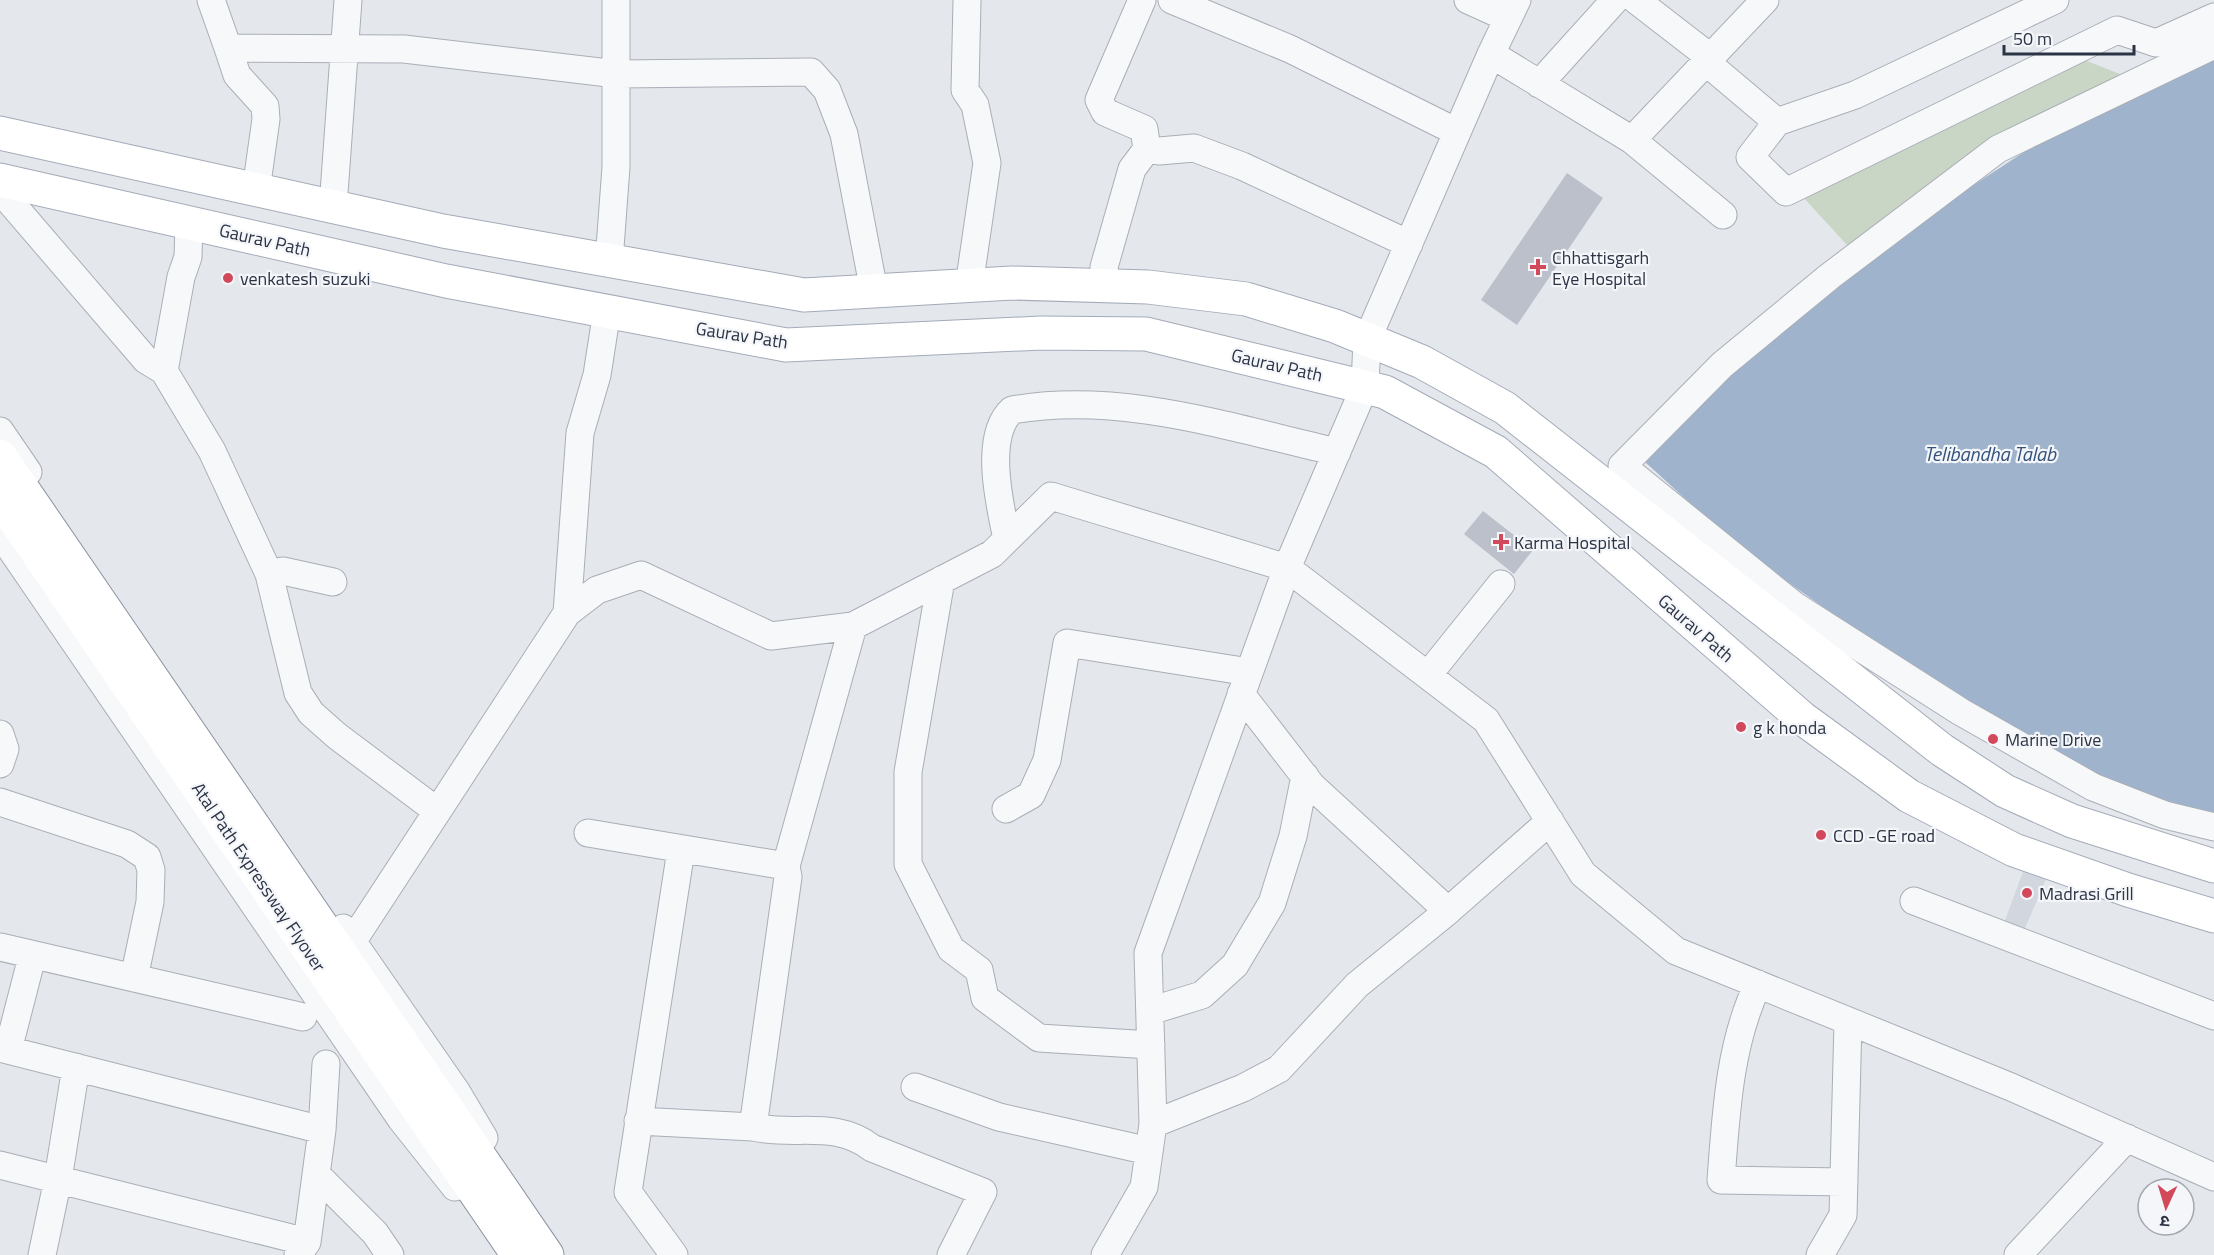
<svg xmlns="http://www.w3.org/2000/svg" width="2214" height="1255" font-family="'Titillium Web','Noto Sans Devanagari',sans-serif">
	<rect width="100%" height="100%" fill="#e4e7ec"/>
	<path fill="#d2d6de" d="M2025 866 2047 877 2023 933 2003 926Z"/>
	<path fill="#c9d6c5" d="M2064 52 2120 74 1847 245 1802 196Z"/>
	<path fill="#9fb4cc" d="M2214 58V813L2110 786 1882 649 1737 546 1644 461 1774 334 1963 192 2056 131Z"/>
	<path fill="#bbc0ca" d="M1567 173 1603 198 1517 325 1481 300Z
		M1483 511 1533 550 1514 574 1464 534Z"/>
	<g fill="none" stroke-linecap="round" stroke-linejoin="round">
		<defs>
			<path id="minor" d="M211 0 228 48 404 49 617 74 811 72 827 90 844 134 874 291
				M967 0 965 90 975 105 987 163 969 286
				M1142 0 1099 100 1105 112 1144 129 1147 149 1159 151 1194 148 1242 166 1409 244
				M1172 0 1290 49 1457 132
				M1468 0 1508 18
				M1636 0 1711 58
				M2214 45 1998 149 1830 276 1722 365 1622 466 1795 606 1961 712 2093 787 2165 815 2214 827
				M228 48 237 75 265 106 266 119 256 190
				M1491 54 1632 140 1723 215
				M1706 62 1777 122 1855 95 2055 0
				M1539 84 1615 0
				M1777 122 1750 157 1786 192 2117 30 2156 43 2214 17
				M1632 140 1765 0
				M0 190 146 360 164 371 212 451 269 574 298 693 311 713 337 736 437 811
				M333 207 348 0
				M609 261 616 167V0
				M1106 286 1104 267 1132 169 1147 149
				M164 371 181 277 188 257 189 223
				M0 431 28 472
				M0 533 401 1119 455 1187
				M1007 539C1000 506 983 436 1012 410 1122 391 1231 428 1337 452
				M269 574 283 571 333 582
				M941 580 908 772V864L951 949 979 970 985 998 1039 1038 1151 1045
				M567 613 580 433 597 375 607 311
				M1428 675 1501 584
				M1241 694 1312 786 1448 911
				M0 734 5 749 0 764
				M0 802 127 844 147 857 151 870 150 902 134 978
				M1006 809 1031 795 1047 760 1067 643 1249 672
				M588 833 786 866
				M1914 901 2214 1016
				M343 928 456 1091 484 1138
				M352 942 567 613 597 590 641 575 771 636 853 626 992 554 1051 496 1287 568 1486 720 1583 874 1676 951 2011 1087 2214 1177
				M0 947 303 1017
				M1758 984C1729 1045 1726 1114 1721 1180L1844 1182
				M1150 1011 1202 995 1235 965 1272 903 1293 836 1305 776
				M0 1048 322 1130
				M8 1050 32 957
				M915 1087 999 1117 1149 1151
				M638 1121 753 1127C796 1137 834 1119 872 1148L983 1192 951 1255
				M1153 1124 1243 1088 1279 1069 1357 985 1448 911 1550 821
				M753 1127 788 877 786 866 853 626
				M0 1165 307 1242
				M316 1174 375 1233 390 1255
				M42 1255 58 1179 76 1067
				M298 1255 307 1242 322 1130 326 1064
				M674 1255 628 1192 681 850
				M1105 1255 1144 1187 1153 1124 1148 953 1287 568 1365 386 1367 340 1491 54 1517 0
				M1820 1255 1843 1215 1848 1021
				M2018 1255 2127 1138"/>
			<path id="major" d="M0 133 443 231 804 295 1012 283 1148 287 1246 299 1335 326 1422 362 1505 408 1942 750 2005 791 2072 821 2214 866
				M0 180 446 281 786 345 1041 333 1146 334 1385 392 1496 452 1802 718 1909 796 2014 850 2128 890 2214 916"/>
			<path id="highway" d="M0 456 547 1255
				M0 498 518 1255"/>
		</defs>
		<use href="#minor" stroke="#a9aeb7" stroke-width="29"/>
		<use href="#major" stroke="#a3abb8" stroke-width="35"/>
		<use href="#highway" stroke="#8b94a3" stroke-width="35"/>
		<use href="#minor" stroke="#f7f8fa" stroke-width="27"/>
		<use href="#major" stroke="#fff" stroke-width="33"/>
		<use href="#highway" stroke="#fff" stroke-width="33"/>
	</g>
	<g fill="#d1495b" stroke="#f4f6f9" stroke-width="2">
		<path d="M1535 258h6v6h6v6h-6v6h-6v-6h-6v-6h6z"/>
		<circle cx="228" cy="278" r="6"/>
		<path d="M1498 533h6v6h6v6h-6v6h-6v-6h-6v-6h6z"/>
		<circle cx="1741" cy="727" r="6"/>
		<circle cx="1993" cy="739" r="6"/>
		<circle cx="1821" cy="835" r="6"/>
		<circle cx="2027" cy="893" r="6"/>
	</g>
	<g text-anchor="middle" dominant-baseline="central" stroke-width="4.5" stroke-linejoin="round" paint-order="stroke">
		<g font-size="18" fill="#2b3445" stroke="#f4f6f9">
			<text transform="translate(265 240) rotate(13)">Gaurav Path</text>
			<text transform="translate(742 335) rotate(9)">Gaurav Path</text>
			<text transform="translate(1277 365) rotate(13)">Gaurav Path</text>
			<text transform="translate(1696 628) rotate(41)">Gaurav Path</text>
			<text transform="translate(259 877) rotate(56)">Atal Path Expressway Flyover</text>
		</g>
		<g font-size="18" fill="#2b3445" stroke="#f4f6f9" text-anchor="start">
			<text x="1552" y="257">Chhattisgarh<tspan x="1552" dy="21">Eye Hospital</tspan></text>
			<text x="240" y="278">venkatesh suzuki</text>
			<text x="1514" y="542">Karma Hospital</text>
			<text x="1753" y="727">g k honda</text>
			<text x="2005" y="739">Marine Drive</text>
			<text x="1833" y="835">CCD -GE road</text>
			<text x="2039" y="893">Madrasi Grill</text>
		</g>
		<g font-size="20" font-style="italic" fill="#34527a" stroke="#f4f6f9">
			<text x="1990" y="453">Telibandha Talab</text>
		</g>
	</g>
	<g transform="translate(2166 1207) rotate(184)"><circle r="28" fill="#f4f6f9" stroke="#a4a8b1" stroke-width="1.5"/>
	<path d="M0-4.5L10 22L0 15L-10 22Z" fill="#d1495b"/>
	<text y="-9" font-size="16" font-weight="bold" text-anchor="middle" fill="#2b3445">उ</text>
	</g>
	<path d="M2004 45v9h130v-9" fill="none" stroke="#2b3445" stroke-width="3"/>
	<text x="2013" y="45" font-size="18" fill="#2b3445" stroke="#f4f6f9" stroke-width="4.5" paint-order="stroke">50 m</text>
</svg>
